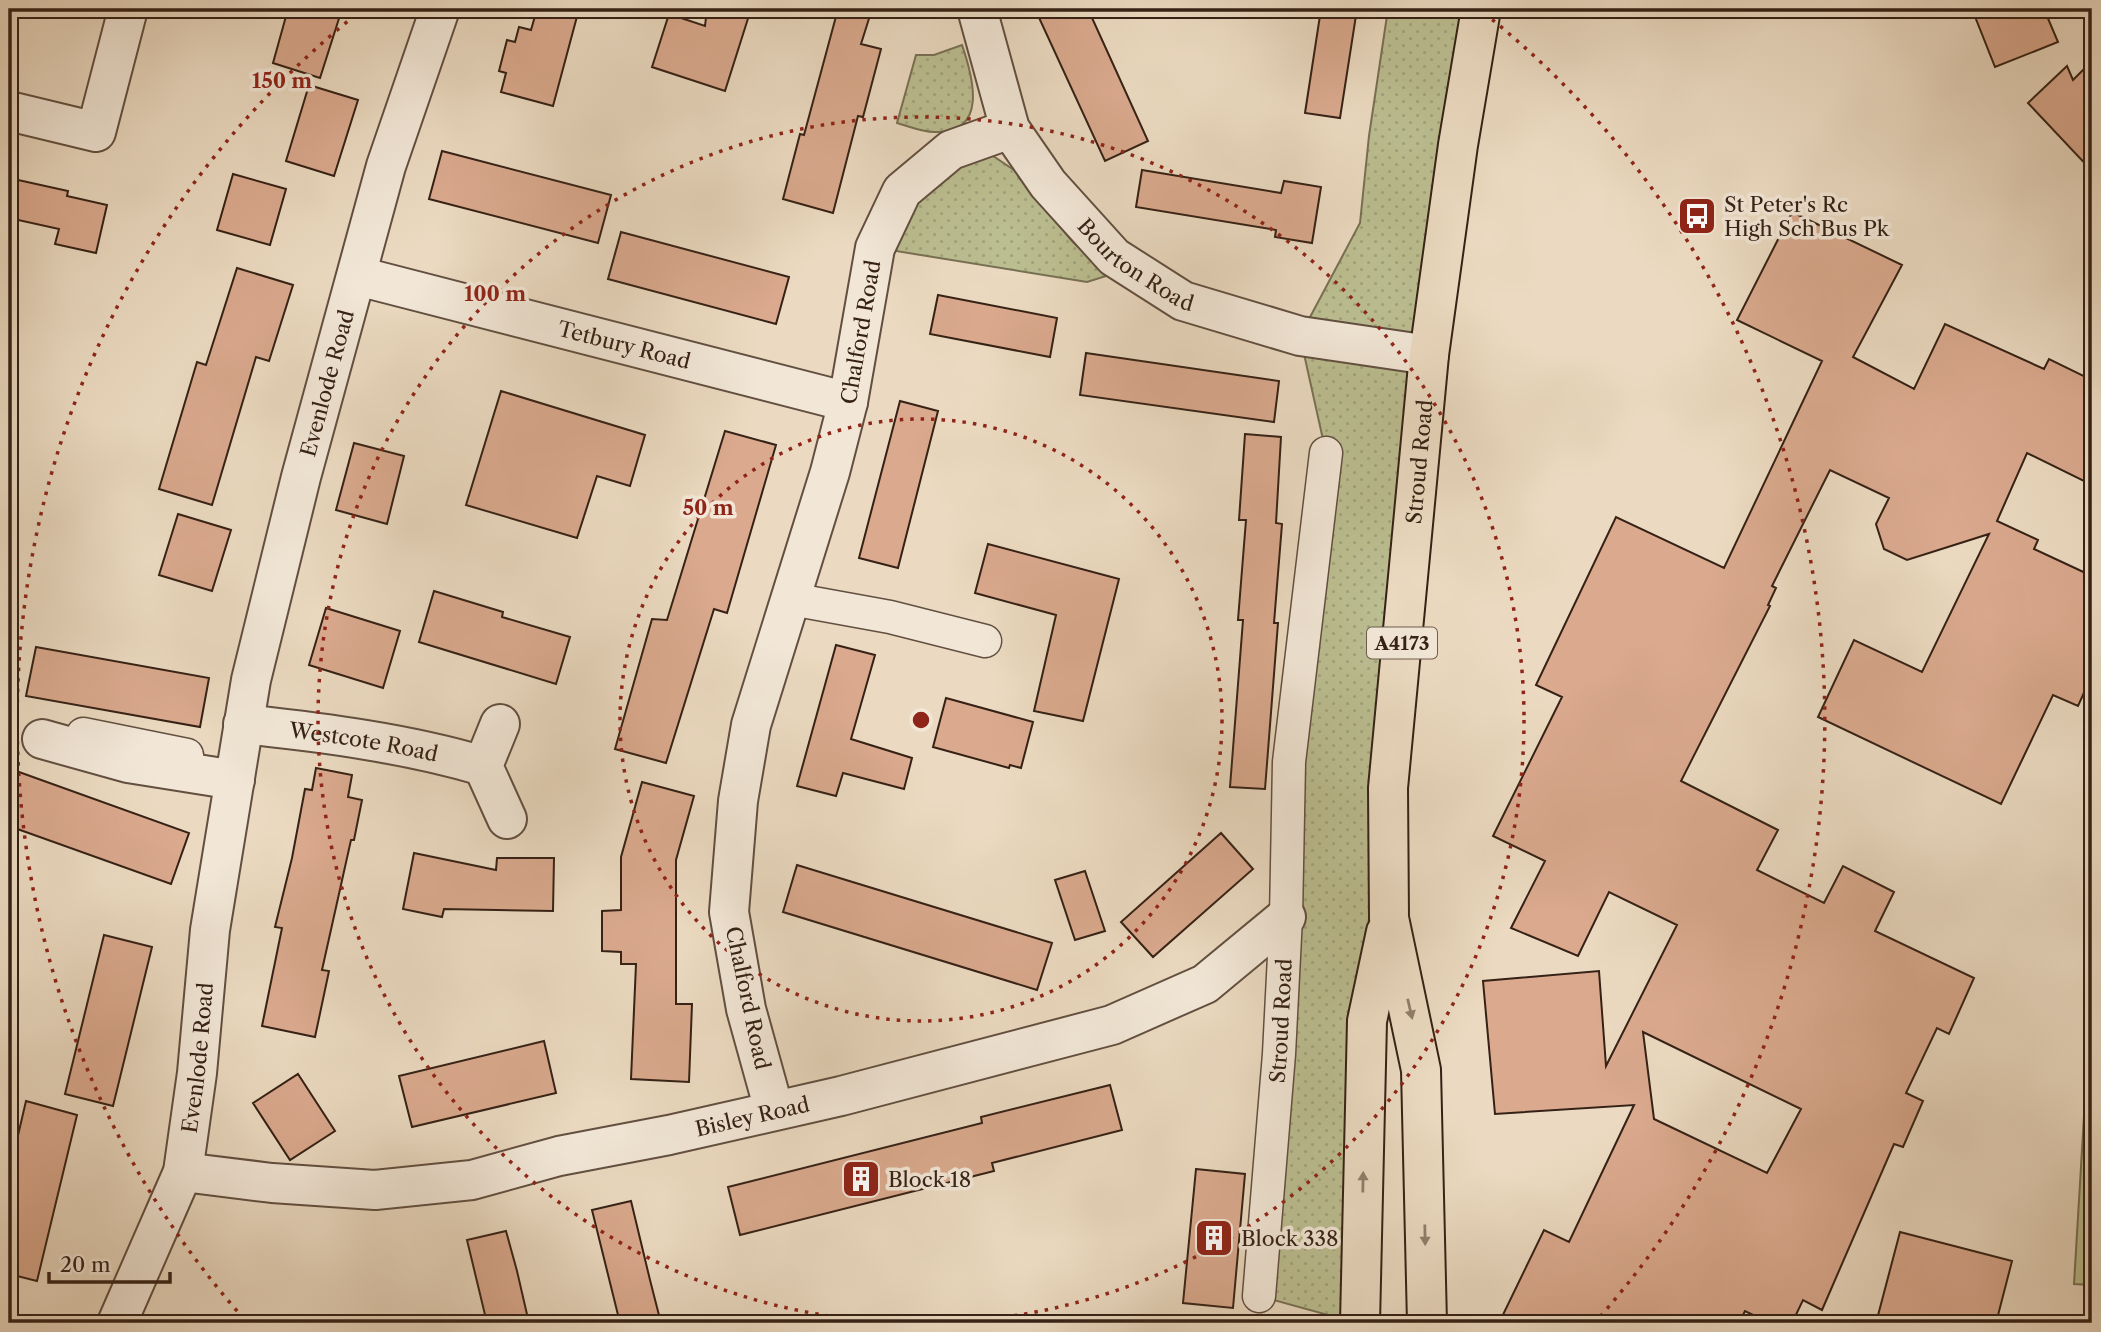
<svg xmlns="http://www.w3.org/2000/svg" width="2101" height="1332" font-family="'Libre Caslon Text',serif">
	<defs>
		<pattern id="grass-dots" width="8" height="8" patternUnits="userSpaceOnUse" patternTransform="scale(1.75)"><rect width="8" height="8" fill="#bbbe91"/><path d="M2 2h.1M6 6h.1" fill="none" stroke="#a1a37c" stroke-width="1.8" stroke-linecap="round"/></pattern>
	</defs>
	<rect width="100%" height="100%" fill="#ebdac1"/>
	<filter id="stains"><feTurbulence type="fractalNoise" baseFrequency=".00286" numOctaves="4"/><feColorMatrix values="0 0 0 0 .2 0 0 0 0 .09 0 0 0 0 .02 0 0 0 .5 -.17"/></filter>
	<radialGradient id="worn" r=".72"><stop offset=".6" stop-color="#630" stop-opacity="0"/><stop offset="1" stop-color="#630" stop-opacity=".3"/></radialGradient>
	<path fill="url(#grass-dots)" stroke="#787053" stroke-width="2" d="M1388 9H1481L1357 1323 1259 1296 1326 453 1300 336 1360 223 1369 136Z
		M962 45C973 77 989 134 934 132 922 132 908 126 897 123L916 55H934Z
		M977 156H993L1014 170 1072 241 1085 253 1116 273 1087 282 896 251C909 194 927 183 977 156Z"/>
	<path fill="#bbbe91" stroke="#787053" stroke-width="2" d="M2092 982V1285L2074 1284Z"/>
	<path fill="#daa98e" stroke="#352115" stroke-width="2" fill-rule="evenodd" d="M288 9H342L320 78 273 63Z
		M537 9H579L553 106 501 92 506 73 499 71 507 40 515 42 519 27 531 30Z
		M707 9H751L725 91 652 67 669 14 705 26Z
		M838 9H872L861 44 881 49 863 117 858 116 833 213 783 199 800 134 804 135Z
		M1035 9H1088L1148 141 1105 161Z
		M1321 9H1357L1340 118 1305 113Z
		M1972 9H2044L2058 42 1995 67Z
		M2092 61V171L2028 103 2067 66 2073 80Z
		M309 85 358 100 334 176 286 161Z
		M442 151 611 195 598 243 429 199Z
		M1142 170 1281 193 1284 181 1321 187 1312 243 1275 237 1276 230 1136 207Z
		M233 174 286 189 270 245 217 230Z
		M9 178 68 191 67 196 107 205 96 253 55 244 59 229 9 218Z
		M1792 212 1902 265 1853 357 1914 389 1945 324 2044 369 2049 359 2092 380V485L2027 453 1997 521 2038 540 2034 549 2092 576V675L2078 706 2053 695 2001 804 1818 717 1854 640 1922 672 1989 534 1907 560 1884 549 1876 524 1889 498 1830 470 1772 586 1776 588 1768 605 1770 606 1681 781 1778 830 1757 870 1824 903 1843 866 1894 892 1875 931 1974 978 1949 1034 1937 1028 1906 1093 1923 1101 1903 1147 1894 1144 1822 1310 1803 1300 1792 1323H1770L1745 1311 1739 1323H1499L1544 1230 1569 1242 1634 1105 1495 1114 1483 981 1599 971 1606 1066 1677 925 1609 892 1578 956 1511 928 1545 861 1493 836 1562 697 1536 685 1616 517 1724 568 1822 361 1737 320ZM1643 1032 1801 1109 1767 1173 1654 1119Z
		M621 232 789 277 776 324 608 279Z
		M237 268 293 285 269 361 256 357 212 505 159 489 197 362 206 365Z
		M938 295 1057 318 1050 357 930 334Z
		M1086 353 1279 381 1274 422 1080 395Z
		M501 391 645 435 630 486 597 476 577 538 466 505Z
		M900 401 938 411 898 568 859 558Z
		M725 431 776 445 727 613 714 609 666 763 615 749 652 619 667 620Z
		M1245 434 1281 437 1276 523 1282 524 1274 623H1278L1265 789 1230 787 1243 620H1238L1246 520H1239Z
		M354 443 404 456 387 524 336 510Z
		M178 514 231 530 212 591 159 575Z
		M988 544 1119 579 1083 721 1034 711 1056 615 975 593Z
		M434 591 503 612 502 617 570 637 556 684 419 642Z
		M326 608 400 631 383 688 309 665Z
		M836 645 875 655 851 739 912 758 904 789 843 773 836 796 797 786Z
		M36 647 209 678 200 727 26 696Z
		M946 698 1033 722 1021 768 1010 765 1009 768 933 747Z
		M316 768 352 775 348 797 362 800 354 840H351L322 970 329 971 315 1037 262 1026 282 928 275 927 292 858 305 789 312 790Z
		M19 772 189 833 171 884 9 826V800Z
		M642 782 694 796 676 860V1004H692L689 1082 631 1079 636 964H621V952L602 951V911L621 910V857Z
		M1221 833 1253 869 1153 957 1121 922Z
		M414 853 496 870 497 858H554L553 911 444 909 442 917 403 909Z
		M797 865 1052 943 1037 990 783 912Z
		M1085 871 1105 931 1075 940 1055 880Z
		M104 935 152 947 113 1106 65 1094Z
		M544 1041 556 1093 412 1127 399 1076Z
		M298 1074 335 1131 290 1160 253 1103Z
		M1110 1085 1122 1130 992 1163 994 1171 740 1235 728 1187 982 1123 981 1117Z
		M26 1101 77 1115 37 1281 9 1274V1174Z
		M1196 1169 1245 1174 1233 1308 1183 1303Z
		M631 1201 650 1280 661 1323H620L592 1210Z
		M506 1231 517 1271 529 1323H487L467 1240Z
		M1900 1232 2012 1261 1996 1323H1876Z"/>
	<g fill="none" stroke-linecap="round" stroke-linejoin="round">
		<defs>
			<g id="pedestrian">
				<path d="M791 599 890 617 985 641"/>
				<path d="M83 734 187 755"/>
				<path id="s1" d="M1259 1296 1279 1054 1286 917 1289 762 1326 453"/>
			</g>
			<g id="minor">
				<path id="s2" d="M977 9 1010 129 1048 184 1114 257 1183 301 1300 336 1429 355"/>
				<path d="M9 111 96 132 128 9"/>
				<path id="s3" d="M358 276 848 402"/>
				<path id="s4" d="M243 724C324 733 406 743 483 766"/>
				<path d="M500 724 483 766 507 819"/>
				<path d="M42 739 128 763 235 780"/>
				<path id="s5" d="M774 1110 746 1009 729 912 738 801 751 725 830 472 848 402 875 248 902 191 951 150 1010 129"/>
				<path id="s6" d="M183 1172 272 1183 375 1190 472 1180 559 1156 669 1135 841 1096 1112 1025 1205 984 1286 917"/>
				<path id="s7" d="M117 1323 183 1172 197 1073 210 930 251 680 301 477 386 166 440 9"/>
			</g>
			<g id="primary">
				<path d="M1360 1323 1367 1021 1386 932"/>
				<path id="s8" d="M1427 1323 1421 1070 1389 918 1388 788 1429 355 1458 145 1481 9"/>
			</g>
		</defs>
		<use href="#pedestrian" stroke="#624f40" stroke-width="35"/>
		<use href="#minor" stroke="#624f40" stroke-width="42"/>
		<use href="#primary" stroke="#352115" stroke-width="42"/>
		<use href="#pedestrian" stroke="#f2e7d7" stroke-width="32"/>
		<use href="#minor" stroke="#f2e7d7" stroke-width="38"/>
		<use href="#primary" stroke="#ebdac1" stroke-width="38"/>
	</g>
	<defs><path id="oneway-solid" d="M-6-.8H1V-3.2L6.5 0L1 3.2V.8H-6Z" transform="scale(1.75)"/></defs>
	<g fill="#907e6b">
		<use href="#oneway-solid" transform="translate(1410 1009) rotate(77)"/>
		<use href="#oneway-solid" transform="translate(1363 1182) rotate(-89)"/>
		<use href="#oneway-solid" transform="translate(1425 1235) rotate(89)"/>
	</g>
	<g fill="none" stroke="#8f2418" stroke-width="3.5" stroke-dasharray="3.5 7">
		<circle cx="921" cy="720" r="301"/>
		<circle cx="921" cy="720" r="603"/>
		<path d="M244 1319A904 904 0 0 1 358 13M1484 13A904 904 0 0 1 1598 1319"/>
	</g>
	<defs>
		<symbol id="bus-square" viewBox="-11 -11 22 22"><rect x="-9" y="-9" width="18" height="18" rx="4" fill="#8f2418" stroke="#f2e7d7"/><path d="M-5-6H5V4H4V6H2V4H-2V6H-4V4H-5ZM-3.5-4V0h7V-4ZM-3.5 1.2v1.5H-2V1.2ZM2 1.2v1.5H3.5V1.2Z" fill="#fff"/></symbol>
		<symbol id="building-square" viewBox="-11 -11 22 22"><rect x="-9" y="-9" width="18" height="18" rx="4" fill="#8f2418" stroke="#f2e7d7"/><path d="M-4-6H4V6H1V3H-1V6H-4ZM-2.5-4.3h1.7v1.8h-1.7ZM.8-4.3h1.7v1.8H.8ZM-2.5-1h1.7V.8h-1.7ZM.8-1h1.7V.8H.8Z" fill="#fff"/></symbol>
	</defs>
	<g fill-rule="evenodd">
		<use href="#bus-square" x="1675" y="194" width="44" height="44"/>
		<use href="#building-square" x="839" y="1157" width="44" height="44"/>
		<use href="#building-square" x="1192" y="1216" width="44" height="44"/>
	</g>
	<g text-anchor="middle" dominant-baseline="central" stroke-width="7" stroke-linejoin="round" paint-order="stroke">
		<rect fill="#f2e7d7" stroke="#6e5c4f" stroke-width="2" x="1367" y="627.5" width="70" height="31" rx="5"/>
		<g font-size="19" font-weight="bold" fill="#352115">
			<text x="1402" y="643">A4173</text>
		</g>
		<g font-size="21" fill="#352115" stroke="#f2e7d7" text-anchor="start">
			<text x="1724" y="204">St Peter's Rc<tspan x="1724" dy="24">High Sch Bus Pk</tspan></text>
			<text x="888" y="1179">Block 18</text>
			<text x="1241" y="1238">Block 338</text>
		</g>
		<g font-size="21" fill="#352115" stroke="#f2e7d7">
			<text stroke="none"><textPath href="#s2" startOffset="312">Bourton Road</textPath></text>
			<text stroke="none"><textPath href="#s5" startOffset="800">Chalford Road</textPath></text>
			<text stroke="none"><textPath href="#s3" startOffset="275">Tetbury Road</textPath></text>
			<text stroke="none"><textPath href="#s7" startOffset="968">Evenlode Road</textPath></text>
			<text stroke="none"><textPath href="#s8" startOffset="866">Stroud Road</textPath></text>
			<text stroke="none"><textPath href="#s4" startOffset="122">Westcote Road</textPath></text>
			<text transform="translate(748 998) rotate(78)">Chalford Road</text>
			<text stroke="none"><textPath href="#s1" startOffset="276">Stroud Road</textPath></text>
			<text stroke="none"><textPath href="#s7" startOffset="280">Evenlode Road</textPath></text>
			<text stroke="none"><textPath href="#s6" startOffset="578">Bisley Road</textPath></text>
		</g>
	</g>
	<circle cx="921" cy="720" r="10" fill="#8f2418" stroke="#f2e7d7" stroke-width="3.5"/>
	<g font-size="21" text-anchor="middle" font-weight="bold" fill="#8f2418" stroke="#f2e7d7" stroke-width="7" stroke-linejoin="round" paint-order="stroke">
		<text x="282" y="88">150 m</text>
		<text x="495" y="301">100 m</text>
		<text x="708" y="515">50 m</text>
	</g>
	<rect width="2101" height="1332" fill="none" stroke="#ebdac1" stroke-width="35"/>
	<rect x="10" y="10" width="2080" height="1311" fill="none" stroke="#352115" stroke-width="3.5"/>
	<rect x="18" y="18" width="2066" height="1297" fill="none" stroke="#352115" stroke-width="2"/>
	<path d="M49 1272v10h121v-10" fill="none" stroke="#352115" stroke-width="3.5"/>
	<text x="60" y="1272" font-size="21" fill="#352115" stroke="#f2e7d7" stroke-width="5" paint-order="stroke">20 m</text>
	<rect width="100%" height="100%" filter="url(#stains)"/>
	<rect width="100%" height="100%" fill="url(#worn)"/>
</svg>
